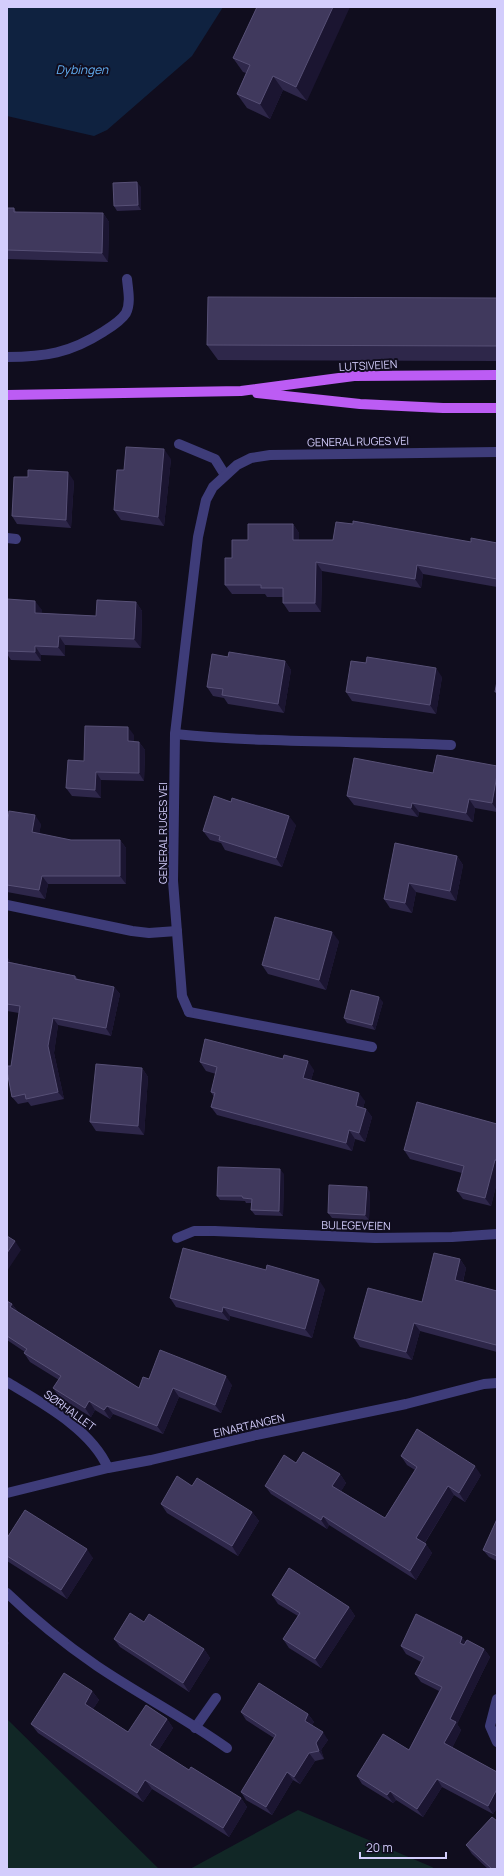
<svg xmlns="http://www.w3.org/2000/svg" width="504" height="1876" font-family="Manrope,sans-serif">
	<rect width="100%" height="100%" fill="#100d1e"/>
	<path fill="#112726" d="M7 1719 159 1869H7Z
		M298 1810 432 1867 435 1869H190Z"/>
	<path fill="#0f2240" d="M7 7H223L192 56 107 130 94 136 7 116Z"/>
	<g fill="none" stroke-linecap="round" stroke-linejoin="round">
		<path stroke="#3e3c79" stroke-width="10" d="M7 357C45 357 70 353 103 332 111 327 121 321 126 313 131 303 128 290 127 279
			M179 444 215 459 225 475
			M7 538 16 539
			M175 734C267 743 359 741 451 745
			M7 905 132 931 149 933 177 931
			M189 1012 372 1047
			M177 1238 194 1231H214
			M195 1728 216 1698"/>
		<path stroke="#3e3c79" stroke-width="10" d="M189 1012 182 996 173 881 175 734 198 537 206 500 213 487 237 465 251 458 270 455 497 452
			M214 1231 375 1238 452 1237 497 1234
			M7 1382C42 1403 91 1429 108 1468
			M7 1493 108 1468 151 1460 256 1435 406 1404 484 1384 497 1383
			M7 1593C35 1620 65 1644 97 1666 140 1695 185 1718 227 1748
			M497 1699 490 1726 497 1742"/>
		<path stroke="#bc5cf4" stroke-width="10" d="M257 393 360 404 443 408H497
			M7 395 241 391 354 376 497 375"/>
	</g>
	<path fill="#2e274a" d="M257 7 307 101 283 90 270 119 247 108 237 94 246 73 243 72 233 58Z
		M141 187V210L117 211 114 206Z
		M7 208H14L16 212 103 213 109 222 108 262 7 259Z
		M497 298V361L218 360 207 345Z
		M171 459 164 526 121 520 114 510 124 470Z
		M74 481 71 528 17 524 12 516Z
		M293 524 299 533V540L497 543V587L423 574 421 588 322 571 321 612H289L283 603V597H267L265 594H232L225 585 232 558 248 540Z
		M7 599 42 610 41 613 96 616 136 602 142 611 141 648 65 645V656L41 655V661L11 660 7 654Z
		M228 657 285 661 291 670 284 713 228 704 224 698 213 696 207 687Z
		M442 677 436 714 352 701 346 692Z
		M134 735V742H139L145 750 144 781 101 780V798L72 796 66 788 84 761Z
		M497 766V812L475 808 473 822 419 812 418 817 354 805 347 796 433 773Z
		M7 820 41 824 39 834 71 840H120L126 848V884H48L45 899 7 892Z
		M296 825 282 867 225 850 221 843 210 840 203 831Z
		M395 843 457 856 463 865 456 901 416 892 412 913 390 908 384 899Z
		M339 941 326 990 268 974 262 965Z
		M7 957 10 961V962L75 976 78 979 114 987 120 994 111 1036 58 1025 54 1053 64 1099 31 1106 28 1102 18 1104 12 1097 11 1066 19 1013 7 1011Z
		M383 1002 375 1030 347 1023 344 1018Z
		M200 1062 314 1070 311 1080 365 1101 363 1108 366 1109 372 1117 365 1142 355 1139 352 1151 217 1115 211 1107 214 1097 211 1092 216 1074 206 1071Z
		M142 1068 148 1077 144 1135 96 1131 90 1122Z
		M497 1124V1182L491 1206 463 1199 457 1191 462 1173 410 1159 404 1150Z
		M284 1174 283 1216 255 1215 251 1210V1203H246L245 1201 220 1200 217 1196Z
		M370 1192 369 1220 332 1218 328 1213Z
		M460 1259 466 1268 463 1282 497 1291V1352L420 1331 412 1360 360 1347 354 1338 422 1302Z
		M325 1289 312 1338 230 1316 229 1321 176 1307 170 1298Z
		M7 1301 12 1304 18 1312 139 1388 149 1379 232 1385 221 1413 179 1397 163 1434 113 1414 110 1419 95 1410 91 1417 59 1397 53 1388 59 1380 30 1362 24 1353 25 1352 7 1340Z
		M401 1456 481 1475 465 1502 454 1495 425 1543 432 1553 416 1580 329 1525 327 1529 271 1494 265 1486 296 1463 340 1474 346 1483 341 1491 385 1518 415 1470 407 1465Z
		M192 1486 252 1512 259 1521 238 1556 167 1513 161 1504Z
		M497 1519V1561L489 1557 483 1550Z
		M7 1538 93 1558 67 1599 7 1561Z
		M272 1595 349 1607 355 1616 321 1668 289 1648 283 1639 298 1616 278 1604Z
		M144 1622 204 1649 210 1658 189 1692 120 1647 114 1639Z
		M466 1641 484 1649 490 1657 457 1724 461 1730 452 1748 497 1772V1808L493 1814 442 1787 423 1817 396 1800 393 1803 362 1784 357 1776 409 1750 439 1691 421 1682 415 1674 421 1662 406 1654 401 1646Z
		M92 1691 99 1700 93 1709 128 1732 167 1719 173 1728 158 1751 189 1770 241 1798 247 1807 229 1837 152 1789 143 1802 38 1733 31 1724Z
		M241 1712 308 1714 314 1722 312 1725 328 1740 321 1750 324 1759 315 1761 300 1784 293 1780 272 1815 246 1800 241 1792 274 1738 246 1720Z
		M466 1845 497 1869H488L472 1854Z"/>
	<path fill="#1b1531" d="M333 7H350L307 101 296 87Z
		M273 76 283 90 270 119 260 104Z
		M137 182 141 187V210L138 205Z
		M103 213 109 222 108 262 102 253Z
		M164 449 171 459 164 526 158 517Z
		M68 472 74 481 71 528 66 520Z
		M293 524 299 533V549L293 540Z
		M316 562 322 571 321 612 315 603Z
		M417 565 423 574 421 588 415 579Z
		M35 601 42 610 41 622 35 613Z
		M136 602 142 611 141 648 134 639Z
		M59 636 65 645V656L58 647Z
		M35 646 41 655V661L35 652Z
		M285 661 291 670 284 713 278 704Z
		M436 668 442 677 436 714 430 705Z
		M128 727 134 735V750L128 741Z
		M139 742 145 750 144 781 139 773Z
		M96 772 101 780V798L95 790Z
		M497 775V810L492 803Z
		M469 799 475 808 473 822 466 813Z
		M412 803 419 812 418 817 411 808Z
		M35 815 41 824 38 841 32 832Z
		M289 816 296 825 282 867 276 858Z
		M120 840 126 848V884L120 876Z
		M457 856 463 865 456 901 450 891Z
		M42 876 48 884 45 899 39 890Z
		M409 883 416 892 412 913 405 903Z
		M332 932 339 941 326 990 319 980Z
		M7 957 10 961 9 969 7 966Z
		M114 987 120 994 111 1036 106 1028Z
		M379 997 383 1002 375 1030 372 1025Z
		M53 1018 58 1025 54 1053 64 1099 58 1092 48 1046Z
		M308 1061 314 1070 309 1087 303 1078Z
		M142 1068 148 1077 144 1135 138 1126Z
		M359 1093 365 1101 361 1115 356 1106Z
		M366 1109 372 1117 365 1142 359 1133Z
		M349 1130 355 1139 352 1151 346 1143Z
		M495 1160 497 1163V1182L491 1206 485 1198Z
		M280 1169 284 1174 283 1216 279 1211Z
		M367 1187 370 1192 369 1220 365 1215Z
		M15 1241 21 1250 7 1271V1253Z
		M460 1259 466 1268 461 1289 455 1280Z
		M319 1280 325 1289 312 1338 305 1329Z
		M12 1304 18 1313 10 1307Z
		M223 1307 230 1316 229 1321 222 1312Z
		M414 1323 420 1331 412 1360 406 1352Z
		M226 1376 232 1385 221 1413 215 1405Z
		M173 1388 179 1397 163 1434 157 1426Z
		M89 1401 95 1410 91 1417 85 1408Z
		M107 1406 113 1414 110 1419 104 1410Z
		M475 1466 481 1475 465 1502 459 1493Z
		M340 1474 346 1483 339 1495 332 1486Z
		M448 1486 454 1495 422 1547 416 1538Z
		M252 1512 259 1521 238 1556 232 1546Z
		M323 1516 329 1525 327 1529 321 1520Z
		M426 1544 432 1553 416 1580 410 1571Z
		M87 1549 93 1558 67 1599 61 1590Z
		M349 1607 355 1616 321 1668 315 1659Z
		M462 1637 468 1645 465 1651 460 1643Z
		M7 1640 9 1643 7 1647Z
		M204 1649 210 1658 189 1692 183 1683Z
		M484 1649 490 1657 457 1724 461 1730 450 1752 444 1743 450 1719Z
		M92 1691 99 1700 91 1712 85 1704Z
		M308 1714 314 1722 310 1728 305 1721Z
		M167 1719 173 1728 156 1754 150 1745Z
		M323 1732 328 1740 321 1750 324 1759 319 1751 316 1743Z
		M309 1753 315 1761 300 1784 294 1777Z
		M287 1772 293 1780 272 1815 266 1807Z
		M437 1779 442 1787 423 1817 417 1809Z
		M145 1780 152 1789 143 1802 137 1793Z
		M497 1789V1808L493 1814 488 1806Z
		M390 1791 396 1800 393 1803 387 1795Z
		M241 1798 247 1807 229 1837 223 1828Z"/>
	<path fill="#40395d" stroke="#575076" d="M257 7H333L296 87 273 76 260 104 237 94 250 65 233 58Z
		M137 182 138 205 114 206 113 183Z
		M7 208H14V212L103 213 102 253 7 250Z
		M208 297 497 298V346L207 345Z
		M126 447 164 449 158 517 114 510 117 470H124Z
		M28 470 68 472 66 520 12 516 14 477H28Z
		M353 521 471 542V538L497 543V579L417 565 415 579 316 562 315 603H283V588H261V585H225V558H232V540H248V524H293V540H333L336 522 353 524Z
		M7 599 35 601V613L96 616 97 600 136 602 134 639 59 636 58 647 35 646V652L7 651Z
		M229 652 285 661 278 704 222 695 223 689 207 687 212 654 228 657Z
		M367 657 436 668 430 705 346 692 351 661 366 663Z
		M497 681V692H495Z
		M85 726 128 727V741L139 742V773L96 772 95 790 66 788 68 760 84 761Z
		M437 755 497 766V775L492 803 469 799 466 813 412 803 411 808 347 796 354 758 433 773Z
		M214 796 231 802 232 798 289 816 276 858 219 840 220 836 203 831Z
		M9 811 35 815 32 832 71 840H120V876H42L39 890 7 885V820H8Z
		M395 843 457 856 450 891 409 883 405 903 384 899Z
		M275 917 332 932 319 980 262 965Z
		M7 962 75 976V979L114 987 106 1028 53 1018 48 1046 58 1092 26 1099 25 1094 12 1097 7 1071V1066H11L20 1006 7 1004Z
		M351 990 379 997 372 1025 344 1018Z
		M205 1039 283 1059 284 1055 308 1061 303 1078 359 1093 356 1106 366 1109 359 1133 349 1130 346 1143 211 1107 215 1093 211 1092 217 1067 200 1062Z
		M96 1064 142 1068 138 1126 90 1122Z
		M417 1102 497 1124V1160H495L485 1198 457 1191 464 1166 404 1150Z
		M218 1167 280 1169 279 1211 251 1210 252 1199 243 1198 242 1196H217Z
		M329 1185 367 1187 365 1215 328 1213Z
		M7 1236 15 1241 7 1253Z
		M183 1248 266 1270 267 1265 319 1280 305 1329 223 1307 222 1312 170 1298Z
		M434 1253 460 1259 455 1280 497 1291V1343L496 1345 414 1323 406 1352 354 1338 368 1288 422 1302Z
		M7 1301 12 1304 10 1307 139 1388 143 1377 149 1379 160 1350 226 1376 215 1405 173 1388 157 1426 107 1406 104 1410 89 1401 85 1408 53 1388 61 1376 24 1353 27 1349 7 1336Z
		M417 1429 475 1466 459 1493 448 1486 416 1538 426 1544 410 1571 323 1516 321 1520 265 1486 284 1455 296 1463 303 1452 340 1474 332 1486 385 1518 417 1467 401 1456Z
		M177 1476 192 1486 197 1478 252 1512 232 1546 161 1504Z
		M25 1510 87 1549 61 1590 7 1556V1538Z
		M497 1519V1556L483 1550Z
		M289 1568 349 1607 315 1659 283 1639 300 1613 272 1595Z
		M130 1613 144 1622 149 1614 204 1649 183 1683 114 1639Z
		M416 1614 462 1637 460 1643 464 1645 467 1640 484 1649 450 1719 456 1722 444 1743 497 1772V1789L488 1806 437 1779 417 1809 390 1791 387 1795 357 1776 383 1734 409 1750 442 1687 415 1674 424 1657 401 1646Z
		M64 1673 92 1691 85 1704 128 1732 146 1705 167 1719 150 1745 189 1770 191 1767 241 1798 223 1828 145 1780 137 1793 31 1724Z
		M259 1683 308 1714 305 1721 323 1732 316 1743 319 1751 309 1753 294 1777 287 1772 266 1807 241 1792 276 1735 241 1712Z
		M492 1817 497 1821V1869H492L466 1845Z"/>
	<g text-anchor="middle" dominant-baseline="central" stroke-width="4" stroke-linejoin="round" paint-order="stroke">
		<g font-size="11" fill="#d3cdfc" stroke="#100d1e">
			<text transform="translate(368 365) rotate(-3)">LUTSIVEIEN</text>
			<text transform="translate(358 441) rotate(-1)">GENERAL RUGES VEI</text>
			<text transform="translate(162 833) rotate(-90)">GENERAL RUGES VEI</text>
			<text transform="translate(356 1225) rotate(1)">BULEGEVEIEN</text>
			<text transform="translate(70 1410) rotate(36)">SØRHALLET</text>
			<text transform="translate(249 1425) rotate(-13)">EINARTANGEN</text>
		</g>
		<g font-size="12" font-style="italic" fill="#63b0f4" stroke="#100d1e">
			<text x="82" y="69">Dybingen</text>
		</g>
	</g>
	<rect width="504" height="1876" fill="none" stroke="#d3cdfc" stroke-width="16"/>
	<path d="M360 1852v6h86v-6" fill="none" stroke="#d3cdfc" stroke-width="2"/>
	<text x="366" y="1852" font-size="12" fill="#d3cdfc" stroke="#100d1e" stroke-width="3" paint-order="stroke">20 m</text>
</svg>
